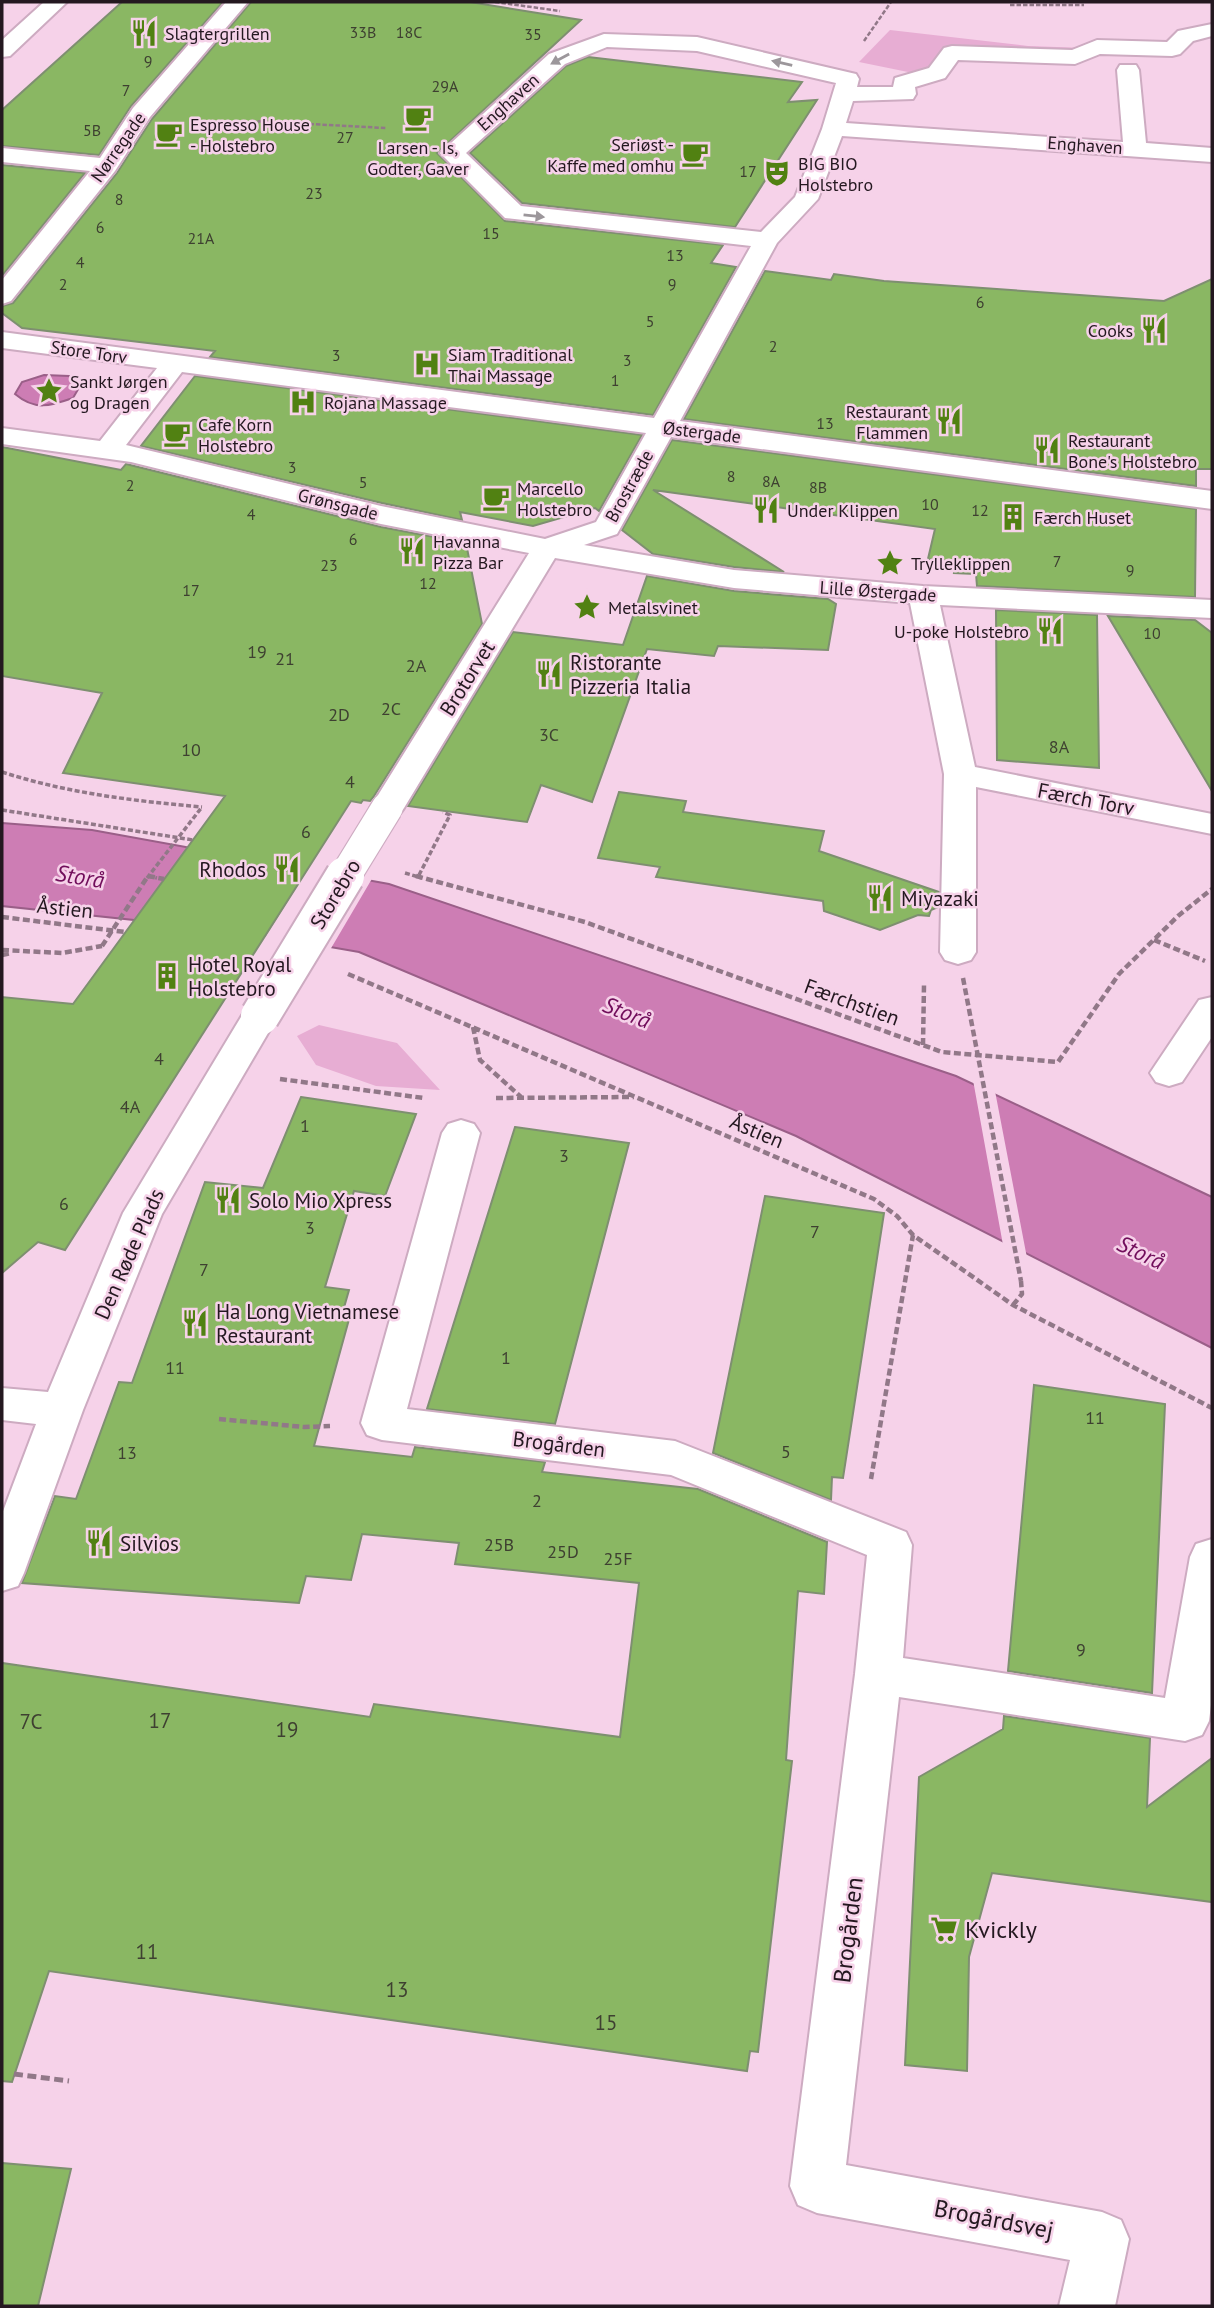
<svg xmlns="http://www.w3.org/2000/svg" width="1214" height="2308" font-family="'PT Sans',sans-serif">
	<rect width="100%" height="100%" fill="#f6d2e9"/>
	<path fill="#e7add3" d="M890 30 1028 46 1085 48 1073 56 947 50 925 74 911 78 908 72 859 62Z
		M319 1025 397 1043 440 1090 376 1086 316 1065 297 1036Z"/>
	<path fill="#cd7db4" stroke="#9a5f88" stroke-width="2" d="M44 375 69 376 80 386 73 398C50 406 35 411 15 394L22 382Z
		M2 823 92 830 389 884 956 1076 1212 1197V1348L796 1136 359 952 238 931 2 906Z"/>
	<path fill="#f6d2e9" d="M310 866 373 877 330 950 264 939Z
		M973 1080 995 1091 1027 1258 1003 1245Z"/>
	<path fill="#8ab763" stroke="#7e8f70" stroke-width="2" d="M122 2H223L131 106 99 155 2 146V110Z
		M251 2H470L581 20 437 153 505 221 723 245 711 263 736 267 653 415 210 357 215 351 22 328 2 313V306L13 303 117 173 152 119Z
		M588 57 802 82 788 102 817 100 735 227 522 203 470 153 566 66Z
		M2 165 85 173 2 276Z
		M765 271 831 280 834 274 884 281 1164 301 1212 279V469H1196V486L684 419Z
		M195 376 642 435 599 511 595 508 533 526 460 512 462 520 382 503 141 446Z
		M672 440 1196 509 1195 597 977 586 976 574 954 573 956 562 928 559 935 529 653 490 784 572 734 567 653 554 622 530Z
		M2 447 121 470 126 464 130 465 381 527 466 543 482 624 374 796 370 801 363 800 361 803 351 801 65 1250 38 1242 2 1273V997L73 1004 225 796 63 773 102 693 2 676Z
		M647 576 734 591 828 599 836 604 828 650 718 646 714 656 647 649 592 802 541 785 527 822 408 806 513 632 623 645Z
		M996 610 1097 615 1099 768 997 760Z
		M1108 616 1195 620 1212 633V791Z
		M619 792 686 801 683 812 824 831 819 851 939 892 938 907 931 910 929 916 918 915 880 930 824 911 823 901 656 877 660 867 598 858Z
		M301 1097 416 1114 385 1196 354 1191 325 1287 349 1290 343 1311 351 1312 314 1446 412 1457 415 1447 545 1462 542 1472 698 1489 827 1542 824 1594 798 1591 786 1760 792 1761 758 2052 750 2051 747 2071 49 1971 12 2082 2 2081V1663L370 1717 374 1704 620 1737 639 1583 455 1564 459 1543 362 1534 351 1580 306 1576 299 1603 22 1583 55 1496 76 1499 119 1382 132 1383 205 1182 263 1188Z
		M515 1127 629 1143 555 1424 427 1409Z
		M765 1196 884 1213 843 1478 832 1477 831 1500 713 1453Z
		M1034 1385 1165 1404 1152 1693 1008 1671Z
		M1004 1716 1150 1738 1147 1807 1212 1758V1902L992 1873 969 1957 967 2071 905 2065 919 1777 1003 1729Z
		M2 2163 71 2169 38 2306H2Z"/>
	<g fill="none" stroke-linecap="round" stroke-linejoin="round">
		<defs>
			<path id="minor" d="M44 2H67L10 56 2 57V40Z
				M226 2H248L150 117 115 171 11 301 2 304V280L90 171 2 162V148L100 158 133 108Z
				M1212 24V36L1193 41 1180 54 1172 56 1100 54 1075 64 958 60 945 78 915 87 916 94 913 99 853 101 846 123 1123 142 1117 70 1120 65H1136L1139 70 1146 143 1212 148V162L842 136 818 199 777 243 680 421 1212 491V509L671 437 617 534 584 545 734 570 923 586 1212 600V618L940 605 975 767 1212 814V834L976 787V952L971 960 958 964 945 960 940 952 944 774 910 603 734 588 555 558 404 808 399 815 387 818 375 815 370 808 529 553 381 524 131 462 2 444V428L100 441 157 368 2 348V332L654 418 751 246 505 218 440 153 549 54 604 34 697 37 856 74 859 79 857 87H893L895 78 929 68 944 48 952 46 1072 50 1097 40 1167 42 1178 31ZM607 47 697 51 836 83 822 129 795 197 761 232 521 206 466 153 565 64ZM182 372 646 433 596 522 545 539 381 506 126 445Z
				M1212 997V1037L1182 1082 1169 1086 1156 1082 1150 1073 1156 1064 1199 1000Z
				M260 1004 273 1007 278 1016 162 1214 83 1410 24 1573 18 1586 2 1591V1514L36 1424 2 1420V1388L48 1392 123 1213 247 1007Z
				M461 1120 474 1124 480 1133 407 1409 675 1441 906 1532 912 1545 903 1658 1165 1698 1190 1557 1196 1544 1212 1539V1697L1209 1721 1202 1735 1185 1741 899 1697 846 2165 1102 2212 1121 2220 1129 2239 1115 2306H1059L1070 2260 817 2213 798 2205 790 2186 855 1674 867 1555 671 1475 382 1440 367 1435 361 1423 442 1133 448 1124Z"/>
		</defs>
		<use href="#minor" stroke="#cdabc1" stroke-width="4"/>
		<path stroke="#917888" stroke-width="2.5" stroke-dasharray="4.5 2" stroke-linecap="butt" d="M495 2 560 11
			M1010 5H1084
			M864 41 891 2
			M251 121 386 128"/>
		<path stroke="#917888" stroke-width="3.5" stroke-dasharray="5 2.5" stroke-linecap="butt" d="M2 772C67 793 134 801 202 807
			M2 810 193 840
			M405 873 422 878
			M419 875 450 815 443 812
			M148 876 157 878"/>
		<path stroke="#917888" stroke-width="4.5" stroke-dasharray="7 3.5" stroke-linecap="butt" d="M148 876 164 879
			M416 876 585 922 942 1052 1058 1062 1119 974 1178 916 1212 889
			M2 917 125 932
			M1154 940 1205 961
			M2 950 62 953 102 946
			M2 955 11 953
			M348 974 874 1199 897 1216 913 1235 1013 1305 1212 1408
			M473 1027 480 1060 521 1097
			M923 1045 924 985
			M280 1079 424 1098
			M496 1098 634 1097
			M1013 1305 1022 1294 1021 1281
			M219 1419 304 1427 330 1426
			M871 1479 913 1235"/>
		<path stroke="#917888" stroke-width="5" stroke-dasharray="9 4.5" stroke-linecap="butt" d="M14 2074 69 2081"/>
		<use href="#minor" fill="#fff" fill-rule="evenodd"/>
		<defs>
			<path id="minor-bridge-far1" d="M344 878 387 808"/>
			<path id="minor-bridge" d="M260 1016 345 876"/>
		</defs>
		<use href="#minor-bridge-far1" stroke="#cdabc1" stroke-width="33" stroke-linecap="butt"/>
		<use href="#minor-bridge" stroke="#cdabc1" stroke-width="42" stroke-linecap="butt"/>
		<path stroke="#917888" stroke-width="3.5" stroke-dasharray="5 2.5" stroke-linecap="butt" d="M147 878 202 807"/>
		<path stroke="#917888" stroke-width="4.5" stroke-dasharray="7 3.5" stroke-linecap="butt" d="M102 946 148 876
			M963 978 1021 1281"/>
		<use href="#minor-bridge-far1" stroke="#fff" stroke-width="31"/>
		<use href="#minor-bridge" stroke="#fff" stroke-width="38"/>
	</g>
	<defs><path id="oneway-solid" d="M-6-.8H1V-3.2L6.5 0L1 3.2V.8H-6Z" transform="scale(1.75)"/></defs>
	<g fill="#9c979b">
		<use href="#oneway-solid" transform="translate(560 59) rotate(151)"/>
		<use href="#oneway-solid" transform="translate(782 63) rotate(-167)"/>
		<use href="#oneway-solid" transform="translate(534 216) rotate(6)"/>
	</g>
	<defs>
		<symbol id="restaurant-bare" viewBox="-9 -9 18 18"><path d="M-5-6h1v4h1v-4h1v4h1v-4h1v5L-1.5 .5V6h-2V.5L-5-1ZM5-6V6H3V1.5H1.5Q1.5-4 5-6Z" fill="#518112" stroke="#f6d2e9" stroke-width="2.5" paint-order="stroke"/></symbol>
		<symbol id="cafe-bare" viewBox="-9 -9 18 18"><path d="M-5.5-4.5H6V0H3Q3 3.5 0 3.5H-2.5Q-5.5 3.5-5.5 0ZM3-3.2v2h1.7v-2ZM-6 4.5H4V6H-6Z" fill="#518112" stroke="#f6d2e9" stroke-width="2.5" paint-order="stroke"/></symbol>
		<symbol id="theatre-bare" viewBox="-9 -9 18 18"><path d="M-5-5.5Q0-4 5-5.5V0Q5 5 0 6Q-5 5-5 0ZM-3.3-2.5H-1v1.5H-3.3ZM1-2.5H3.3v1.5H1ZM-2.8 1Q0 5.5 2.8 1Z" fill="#518112" stroke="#f6d2e9" stroke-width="2.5" paint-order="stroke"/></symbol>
		<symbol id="hospital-bare" viewBox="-9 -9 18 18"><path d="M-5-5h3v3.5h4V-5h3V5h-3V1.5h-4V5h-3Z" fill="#518112" stroke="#f6d2e9" stroke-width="2.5" paint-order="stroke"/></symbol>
		<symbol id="sight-bare" viewBox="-9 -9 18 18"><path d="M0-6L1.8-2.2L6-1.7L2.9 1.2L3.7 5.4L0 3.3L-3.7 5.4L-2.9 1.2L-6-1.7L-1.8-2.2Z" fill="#518112" stroke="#f6d2e9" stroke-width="2.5" paint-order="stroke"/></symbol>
		<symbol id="building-bare" viewBox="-9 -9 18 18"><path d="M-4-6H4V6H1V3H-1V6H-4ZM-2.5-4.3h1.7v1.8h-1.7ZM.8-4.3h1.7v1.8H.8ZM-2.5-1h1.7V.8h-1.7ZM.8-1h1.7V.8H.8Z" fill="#518112" stroke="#f6d2e9" stroke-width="2.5" paint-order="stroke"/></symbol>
		<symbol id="supermarket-bare" viewBox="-9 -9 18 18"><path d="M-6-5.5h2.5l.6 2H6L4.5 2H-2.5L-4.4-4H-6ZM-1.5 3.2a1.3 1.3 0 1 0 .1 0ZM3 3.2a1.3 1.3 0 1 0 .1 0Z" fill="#518112" stroke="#f6d2e9" stroke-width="2.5" paint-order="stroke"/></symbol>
	</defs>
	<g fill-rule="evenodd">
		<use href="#restaurant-bare" x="125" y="14" width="38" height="38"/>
		<use href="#cafe-bare" x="399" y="99" width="38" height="38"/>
		<use href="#cafe-bare" x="150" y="115" width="38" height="38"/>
		<use href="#cafe-bare" x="676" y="135" width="38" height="38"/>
		<use href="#theatre-bare" x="758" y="154" width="38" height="38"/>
		<use href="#restaurant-bare" x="1135" y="311" width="38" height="38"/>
		<use href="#hospital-bare" x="408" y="345" width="38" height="38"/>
		<use href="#sight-bare" x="30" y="372" width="38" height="38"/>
		<use href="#hospital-bare" x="284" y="383" width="38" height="38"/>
		<use href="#restaurant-bare" x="930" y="402" width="38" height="38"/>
		<use href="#cafe-bare" x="158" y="415" width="38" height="38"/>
		<use href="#restaurant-bare" x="1028" y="431" width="38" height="38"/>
		<use href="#cafe-bare" x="477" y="479" width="38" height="38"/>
		<use href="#restaurant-bare" x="747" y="491" width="38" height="38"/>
		<use href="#building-bare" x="994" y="498" width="38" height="38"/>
		<use href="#restaurant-bare" x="393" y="532" width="38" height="38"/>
		<use href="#sight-bare" x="871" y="544" width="38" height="38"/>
		<use href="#sight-bare" x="568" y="588" width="38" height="38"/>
		<use href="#restaurant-bare" x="1031" y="612" width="38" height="38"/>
		<use href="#restaurant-bare" x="530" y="655" width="38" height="38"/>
		<use href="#restaurant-bare" x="268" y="850" width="38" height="38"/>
		<use href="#restaurant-bare" x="861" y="879" width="38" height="38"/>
		<use href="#building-bare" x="148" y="957" width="38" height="38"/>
		<use href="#restaurant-bare" x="209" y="1181" width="38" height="38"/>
		<use href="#restaurant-bare" x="176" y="1304" width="38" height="38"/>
		<use href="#restaurant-bare" x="80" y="1524" width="38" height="38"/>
		<use href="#supermarket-bare" x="925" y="1910" width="38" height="38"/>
	</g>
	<g text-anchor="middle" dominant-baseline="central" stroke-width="5" stroke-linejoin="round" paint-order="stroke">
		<g font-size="16" fill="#3e4031">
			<text x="363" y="32">33B</text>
			<text x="409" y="32">18C</text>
			<text x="533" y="34">35</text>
			<text x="148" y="61">9</text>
			<text x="445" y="86">29A</text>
			<text x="126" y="90">7</text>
			<text x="92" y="130">5B</text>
			<text x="345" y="137">27</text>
			<text x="748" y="171">17</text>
			<text x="314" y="193">23</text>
			<text x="119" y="199">8</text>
			<text x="100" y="227">6</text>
			<text x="491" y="233">15</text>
			<text x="201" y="238">21A</text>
			<text x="675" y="255">13</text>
			<text x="80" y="262">4</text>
			<text x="63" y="284">2</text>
			<text x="672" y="284">9</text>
			<text x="980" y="302">6</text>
			<text x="650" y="321">5</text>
			<text x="773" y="346">2</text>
			<text x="336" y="355">3</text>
			<text x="627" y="360">3</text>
			<text x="615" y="380">1</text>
			<text x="825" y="423">13</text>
			<text x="292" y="467">3</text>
			<text x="731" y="476">8</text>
			<text x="771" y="481">8A</text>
			<text x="363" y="482">5</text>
			<text x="130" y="485">2</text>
			<text x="818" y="487">8B</text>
			<text x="930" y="504">10</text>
			<text x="980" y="510">12</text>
			<text x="251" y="514">4</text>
			<text x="353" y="539">6</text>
			<text x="1057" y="561">7</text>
			<text x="329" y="565">23</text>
			<text x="1130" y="570">9</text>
			<text x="428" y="583">12</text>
			<text x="191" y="590">17</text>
			<text x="1152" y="633">10</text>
		</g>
		<g font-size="18" fill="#241820" stroke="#f6d2e9" text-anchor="start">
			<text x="165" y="33">Slagtergrillen</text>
			<text x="190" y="124">Espresso House<tspan x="190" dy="21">- Holstebro</tspan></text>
			<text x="674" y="144" text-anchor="end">Seriøst -<tspan x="674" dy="21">Kaffe med omhu</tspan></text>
			<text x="418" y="147" text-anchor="middle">Larsen - Is,<tspan x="418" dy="21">Godter, Gaver</tspan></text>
			<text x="798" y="163">BIG BIO<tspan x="798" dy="21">Holstebro</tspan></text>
			<text x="1133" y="330" text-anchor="end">Cooks</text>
			<text x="448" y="354">Siam Traditional<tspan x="448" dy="21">Thai Massage</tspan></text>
			<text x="70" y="381">Sankt Jørgen<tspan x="70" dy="21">og Dragen</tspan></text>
			<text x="324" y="402">Rojana Massage</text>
			<text x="928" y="411" text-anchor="end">Restaurant<tspan x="928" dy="21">Flammen</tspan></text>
			<text x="198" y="424">Cafe Korn<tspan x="198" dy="21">Holstebro</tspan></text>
			<text x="1068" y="440">Restaurant<tspan x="1068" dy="21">Bone's Holstebro</tspan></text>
			<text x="517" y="488">Marcello<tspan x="517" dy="21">Holstebro</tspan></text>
			<text x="787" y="510">Under Klippen</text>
			<text x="1034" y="517">Færch Huset</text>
			<text x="433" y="541">Havanna<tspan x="433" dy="21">Pizza Bar</tspan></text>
			<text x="911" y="563">Trylleklippen</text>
			<text x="608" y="607">Metalsvinet</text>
			<text x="1029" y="631" text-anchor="end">U-poke Holstebro</text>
		</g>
		<g font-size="18" fill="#241820" stroke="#f6d2e9">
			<text transform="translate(508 102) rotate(-42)">Enghaven</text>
			<text transform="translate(1085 145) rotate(4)">Enghaven</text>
			<text transform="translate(118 147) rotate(-55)">Nørregade</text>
			<text transform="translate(89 352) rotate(8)">Store Torv</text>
			<text transform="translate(702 432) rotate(7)">Østergade</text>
			<text transform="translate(629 486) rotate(-61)">Brostræde</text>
			<text transform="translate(338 504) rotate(14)">Grønsgade</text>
			<text transform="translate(878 591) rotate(4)">Lille Østergade</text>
		</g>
		<g font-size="18" fill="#3e4031">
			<text x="257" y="651">19</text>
			<text x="285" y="658">21</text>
			<text x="416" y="665">2A</text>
			<text x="391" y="708">2C</text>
			<text x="339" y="714">2D</text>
			<text x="549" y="734">3C</text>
			<text x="1059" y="746">8A</text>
			<text x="191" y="749">10</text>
			<text x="350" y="781">4</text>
			<text x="306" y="831">6</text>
			<text x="159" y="1058">4</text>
			<text x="130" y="1106">4A</text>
			<text x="305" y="1125">1</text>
			<text x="564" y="1155">3</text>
			<text x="64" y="1203">6</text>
			<text x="310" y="1227">3</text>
			<text x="815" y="1231">7</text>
			<text x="204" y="1269">7</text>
			<text x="506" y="1357">1</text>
			<text x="175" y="1367">11</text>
			<text x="1095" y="1417">11</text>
			<text x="786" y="1451">5</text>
			<text x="127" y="1452">13</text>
			<text x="537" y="1500">2</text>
			<text x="499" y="1544">25B</text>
			<text x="563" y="1551">25D</text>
			<text x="618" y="1558">25F</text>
			<text x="1081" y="1649">9</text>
		</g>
		<g font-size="21" fill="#241820" stroke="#f6d2e9" text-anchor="start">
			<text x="570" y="662">Ristorante<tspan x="570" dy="24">Pizzeria Italia</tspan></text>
			<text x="266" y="869" text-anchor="end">Rhodos</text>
			<text x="901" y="898">Miyazaki</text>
			<text x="188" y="964">Hotel Royal<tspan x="188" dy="24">Holstebro</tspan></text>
			<text x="249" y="1200">Solo Mio Xpress</text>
			<text x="216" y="1311">Ha Long Vietnamese<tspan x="216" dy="24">Restaurant</tspan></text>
			<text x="120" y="1543">Silvios</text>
		</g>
		<g font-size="21" fill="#241820" stroke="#f6d2e9">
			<text transform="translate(467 678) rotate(-58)">Brotorvet</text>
			<text transform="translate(1086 799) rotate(11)">Færch Torv</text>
			<text transform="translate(335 894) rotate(-59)">Storebro</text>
			<text transform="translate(65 908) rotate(6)">Åstien</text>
			<text transform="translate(852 1002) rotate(20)">Færchstien</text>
			<text transform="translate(757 1131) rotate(23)">Åstien</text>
			<text transform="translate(129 1254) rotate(-66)">Den Røde Plads</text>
			<text transform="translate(559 1444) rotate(7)">Brogården</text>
		</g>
		<g font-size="21" fill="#3e4031">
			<text x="160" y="1720">17</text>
			<text x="31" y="1721">7C</text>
			<text x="287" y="1729">19</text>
			<text x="147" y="1951">11</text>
			<text x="397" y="1989">13</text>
			<text x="606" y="2022">15</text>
		</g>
		<g font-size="23" font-style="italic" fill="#710e5b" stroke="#f6d2e9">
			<text transform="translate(80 876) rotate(9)">Storå</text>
			<text transform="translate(627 1012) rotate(22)">Storå</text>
			<text transform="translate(1141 1252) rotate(25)">Storå</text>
		</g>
		<g font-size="24" fill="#241820" stroke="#f6d2e9" text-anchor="start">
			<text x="965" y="1929">Kvickly</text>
		</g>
		<g font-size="24" fill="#241820" stroke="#f6d2e9">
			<text transform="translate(848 1930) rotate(-83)">Brogården</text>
			<text transform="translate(994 2219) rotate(11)">Brogårdsvej</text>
		</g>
	</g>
	<rect width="1214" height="2308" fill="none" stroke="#241820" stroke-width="7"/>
</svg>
